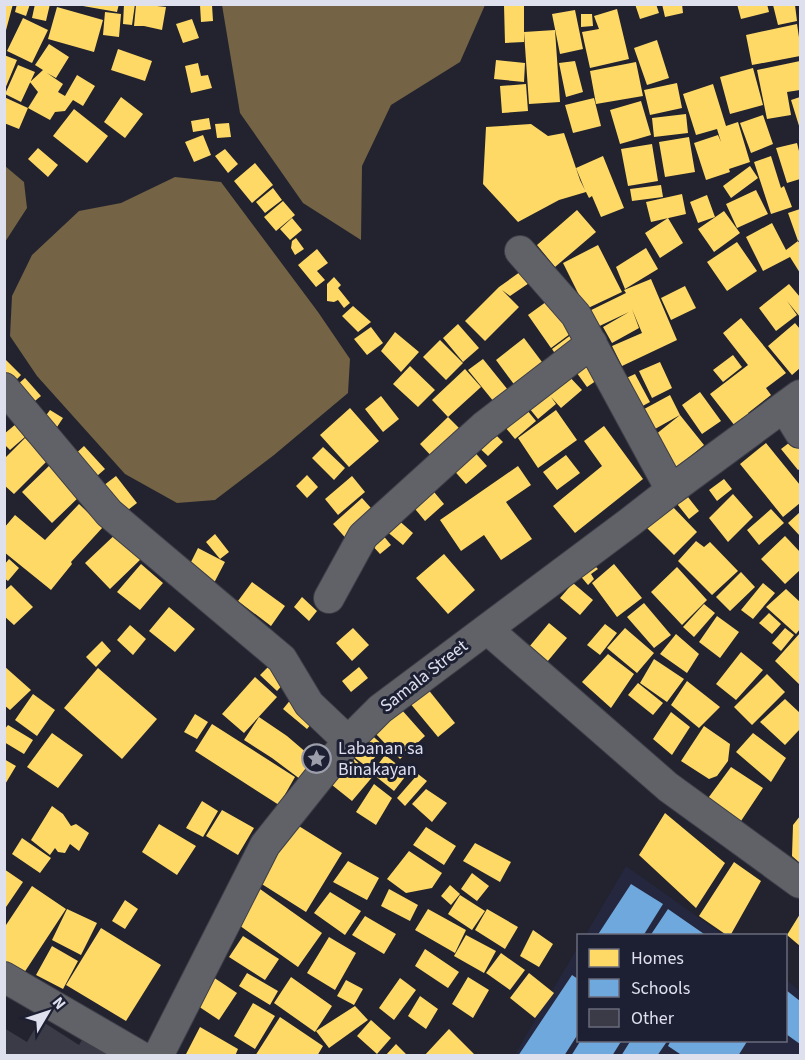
<svg xmlns="http://www.w3.org/2000/svg" width="805" height="1060" font-family="'Source Sans 3',sans-serif">
	<rect width="100%" height="100%" fill="#22232e"/>
	<path fill="#25273f" d="M626 866 723 935 585 936Z
		M578 947V1040H786V980L800 991V1055L514 1056Z"/>
	<path fill="#746345" d="M222 5H485L460 62 391 105 362 166 361 240 303 203 240 113Z
		M5 166 24 182 27 208 5 242Z
		M175 177 221 182 318 312 350 359 348 393 274 455 215 500 177 503 125 474 37 376 10 336 12 296 32 255 79 211 121 203Z"/>
	<path fill="#ffd966" d="M4 4H13L5 34H4Z
		M17 4H30L26 16 15 12Z
		M35 4H50L46 21 32 18Z
		M83 4H119L117 12 83 6Z
		M124 4H135L132 25 123 24Z
		M139 4 166 7 162 30 144 26H134L136 5Z
		M635 4H656L659 13 640 19Z
		M662 4H682L683 13 665 17Z
		M737 4H767L769 12 741 19Z
		M200 5H212L213 21 201 22Z
		M504 5H524V42L505 43Z
		M773 5H795L797 21 778 25Z
		M57 7 103 20 94 52 48 39Z
		M617 9 629 59 590 68 582 32 599 29 594 16Z
		M575 10 583 49 560 54 552 14Z
		M105 12 121 14 119 37 103 35Z
		M581 14H592L593 26 581 27Z
		M23 18 48 30 32 63 7 51Z
		M192 19 199 38 183 43 176 24Z
		M797 24 800 44V56L752 65 746 35Z
		M555 30 560 102 529 104 524 32Z
		M657 40 669 78 647 85 634 48Z
		M49 44 69 57 56 78 47 73 63 84 58 92 65 96 77 75 95 86 83 106 73 100 65 111 55 112 50 120 28 108 38 92 30 82 43 70 35 65Z
		M118 49 152 61 145 81 111 70Z
		M4 55 17 60 5 89H4Z
		M496 60 525 63 524 82 494 79Z
		M575 61 583 92 566 97 559 63Z
		M800 61V90L787 92 791 115 767 119 757 70Z
		M636 62 643 96 596 104 590 71Z
		M198 63 201 76 208 75 212 88 191 93 185 66Z
		M18 65 35 72 21 102 5 94Z
		M753 68 763 105 730 114 720 77Z
		M677 83 682 108 650 115 644 90Z
		M526 84 528 111 502 113 500 86Z
		M713 84 726 126 738 122 750 162 729 169 730 172 706 180 694 143 718 135 721 142 717 129 696 135 683 94Z
		M4 97 28 108 19 129 4 123Z
		M121 97 143 114 125 138 104 122Z
		M800 97V129L791 100Z
		M594 98 601 126 573 133 565 105Z
		M641 101 651 135 620 144 610 110Z
		M74 109 108 136 87 163 53 136Z
		M686 114 688 133 654 137 652 118Z
		M763 115 773 144 751 153 740 123Z
		M209 118 211 129 193 132 191 121Z
		M229 123 231 137 217 138 215 124Z
		M531 124 548 136 564 133 580 180 585 190 576 168 603 156 624 208 601 217 592 196 589 198 586 192 559 200 518 222 483 184 486 127Z
		M203 135 211 155 194 162 185 142Z
		M689 137 695 172 665 177 659 142Z
		M797 143 800 155V179L787 183 776 148Z
		M652 144 658 181 628 186 621 149Z
		M38 148 58 165 48 177 28 159Z
		M225 149 238 164 228 173 215 156Z
		M771 156 781 188 784 186 792 207 771 214 754 162Z
		M255 163 273 185 252 203 234 181Z
		M750 166 758 178 731 198 723 186Z
		M661 185 663 197 632 201 630 189Z
		M273 188 282 200 265 213 256 202Z
		M756 190 768 214 737 228 726 204Z
		M682 194 686 214 651 222 646 202Z
		M707 195 715 217 698 223 690 202Z
		M283 201 295 215 276 231 264 217Z
		M800 209V240L798 241 800 244V273L790 257 763 271 746 237 772 223 786 250 798 241 788 213Z
		M577 210 596 232 555 267 537 245Z
		M724 211 740 233 714 252 698 229Z
		M292 218 302 230 290 240 280 229Z
		M668 218 683 243 660 258 645 233Z
		M296 238 304 249 295 255 291 248 292 241Z
		M737 242 757 271 727 291 707 262Z
		M598 245 622 292 586 309 563 263Z
		M646 248 658 269 625 289 616 267Z
		M317 249 328 263 317 271 325 280 316 287 298 265Z
		M527 267 535 279 510 296 502 290 519 307 485 341 465 321 499 287Z
		M334 277 341 285 338 288 350 303 344 308 338 300 334 302 327 301V284Z
		M651 279 677 340 622 366 612 346 642 333 632 309 639 328 612 343 603 327 629 312 589 331 581 315 626 293 624 290Z
		M789 284 800 297V317L787 301 797 315 776 331 759 308Z
		M685 286 696 308 671 320 661 298Z
		M550 299 574 331 551 348 528 315Z
		M353 306 371 322 358 332 342 316Z
		M741 318 786 373 766 388 771 395 748 413 749 415 735 426 710 394 748 365 723 333Z
		M795 323 800 329V368L792 375 768 346Z
		M458 324 479 348 463 362 443 338Z
		M371 327 383 343 367 355 354 339Z
		M395 332 419 352 401 372 381 351Z
		M575 332 584 343 560 361 552 349Z
		M524 338 545 366 516 387 496 360Z
		M440 340 463 363 446 380 423 357Z
		M733 355 742 367 723 382 713 370Z
		M4 358 21 375 9 387 4 382Z
		M591 358 603 376 587 387 574 369Z
		M483 359 508 390 494 402 468 370Z
		M660 362 672 388 652 398 639 371Z
		M410 366 435 390 418 407 393 384Z
		M465 369 481 387 448 417 465 434 436 461 420 444 448 417 432 400Z
		M565 372 582 390 561 408 551 397 556 404 538 419 525 403Z
		M635 374 650 402 637 409 622 380Z
		M25 378 41 396 25 409 9 392Z
		M700 392 721 421 702 434 682 405Z
		M670 395 680 415 704 445 675 469 650 439 680 415 646 434 635 414Z
		M381 396 399 419 383 432 365 409Z
		M522 404 536 421 515 439 500 421Z
		M350 408 379 441 349 467 320 435Z
		M50 410 63 418 55 430 42 421Z
		M556 410 577 440 538 468 518 438Z
		M16 424 26 436 10 450 4 444V434Z
		M604 426 643 479 575 533 553 506 602 466 584 441Z
		M490 429 503 442 488 456 475 444Z
		M798 436 800 439V469L798 470 781 449Z
		M25 438 48 460 14 494 4 485V459Z
		M766 443 800 485V503L783 517 740 464Z
		M84 446 105 469 90 482 70 459Z
		M323 447 345 468 334 480 312 458Z
		M471 448 487 466 466 484 450 466Z
		M566 455 580 473 557 490 543 472Z
		M50 465 80 496 52 523 22 492Z
		M518 466 531 485 506 502 532 539 501 560 484 535 461 551 440 520Z
		M307 475 318 487 307 498 296 486Z
		M116 476 137 503 120 516 99 489Z
		M352 476 365 492 338 515 325 499Z
		M724 479 732 489 717 501 709 490Z
		M430 487 444 504 425 521 411 504Z
		M684 492 699 511 689 519 674 500Z
		M733 494 753 517 728 542 709 518Z
		M362 498 380 518 351 544 333 524Z
		M79 504 103 527 71 562 72 564 51 590 4 552V528L15 515 45 540Z
		M671 505 697 532 674 555 647 528Z
		M771 509 784 523 759 545 747 530Z
		M800 512V536L788 523Z
		M396 518 413 533 403 545 385 530Z
		M120 530 144 556 110 589 85 563Z
		M215 534 229 552 220 559 206 542Z
		M382 534 391 545 380 554 371 544Z
		M785 536 800 552V570L785 584 761 559Z
		M696 541 704 547 710 542 738 571 712 595 678 561Z
		M198 548 225 562 214 583 188 568Z
		M444 554 475 590 448 614 416 578Z
		M9 559 19 568 8 581 4 578V565Z
		M591 562 598 569 591 574 594 579 588 585 578 573Z
		M141 564 163 583 140 610 117 592Z
		M614 564 642 598 617 617 592 583Z
		M677 567 707 600 682 625 651 592Z
		M741 572 755 587 730 611 716 597Z
		M252 582 285 606 271 626 238 601Z
		M573 583 593 600 580 615 560 598Z
		M763 583 775 593 753 619 741 610Z
		M11 585 33 607 14 625 4 616V591Z
		M786 589 800 602V629L796 634 766 607Z
		M302 597 317 611 309 621 294 607Z
		M644 603 671 635 654 648 627 617Z
		M704 604 715 613 694 637 683 627Z
		M169 607 195 629 175 652 149 631Z
		M769 613 781 624 772 634 759 623Z
		M717 616 739 632 720 658 699 642Z
		M549 623 567 638 547 662 529 647Z
		M605 624 617 633 600 655 587 645Z
		M130 625 146 639 133 655 117 640Z
		M353 628 369 645 352 661 336 643Z
		M625 628 654 653 637 673 607 648Z
		M785 628 794 635 781 651 772 643Z
		M800 633V685L775 661Z
		M676 634 699 654 687 673 660 654Z
		M102 641 111 651 96 667 86 657Z
		M741 652 763 670 736 700 716 684Z
		M608 654 634 674 611 708 582 682Z
		M654 659 684 679 667 702 640 683Z
		M272 663 288 679 277 691 260 675Z
		M4 666 31 690 10 710 4 705Z
		M359 667 368 678 351 692 342 681Z
		M98 668 157 719 122 759 64 708Z
		M767 674 785 692 752 725 734 707Z
		M255 677 277 697 244 733 222 714Z
		M687 681 720 707 699 728 671 705Z
		M638 683 663 703 653 715 628 695Z
		M427 688 455 723 438 737 409 702Z
		M33 694 55 710 37 736 15 720Z
		M292 698 316 718 307 729 283 709Z
		M785 699 800 713V729L785 745 760 722Z
		M401 709 425 736 400 759 375 733Z
		M671 712 690 727 672 755 653 739Z
		M195 714 208 722 197 739 184 732Z
		M259 717 287 736 315 760 300 779 272 758 244 740Z
		M212 724 295 777 279 805 195 751Z
		M8 725 33 740 24 754 4 742V730Z
		M704 726 730 744 728 761 717 776 709 779 681 761Z
		M368 732 384 746 367 767 350 754Z
		M52 733 83 755 58 788 27 767Z
		M753 733 786 758 771 782 736 752Z
		M385 755 408 773 394 791 374 775 352 801 332 785 354 759 371 774Z
		M4 759 16 766 4 786Z
		M731 767 763 788 739 824 706 801Z
		M418 774 427 781 405 806 397 798Z
		M374 784 392 798 376 825 356 812Z
		M426 789 447 803 432 822 412 804Z
		M202 801 218 811 203 837 186 828Z
		M52 806 63 814 71 826 76 824 89 833 79 851 70 844 65 853 58 852 55 848 50 855 31 840Z
		M222 810 254 828 238 855 206 836Z
		M665 813 725 863 696 908 639 855Z
		M800 816V863L792 856 793 825Z
		M294 823 342 853 306 912 257 881Z
		M159 824 196 846 177 875 142 852Z
		M426 827 456 846 444 865 413 845Z
		M22 838 51 858 40 873 12 854Z
		M475 843 511 862 500 882 463 861Z
		M409 851 442 873 432 888 406 893 387 879Z
		M348 861 379 878 367 900 333 882Z
		M734 862 761 881 730 936H728L699 916Z
		M4 869 23 882 4 910Z
		M472 873 489 886 477 901 461 889Z
		M450 885 460 894 451 905 441 896Z
		M32 886 66 909 20 979 4 968V928Z
		M260 889 322 933 298 967 236 923Z
		M389 889 418 905 410 921 381 906Z
		M330 892 361 911 345 935 314 913Z
		M460 895 485 911 472 930 448 914Z
		M125 900 138 909 125 929 112 921Z
		M67 909 97 923 81 955 52 940Z
		M428 909 466 930 455 953 415 930Z
		M487 909 518 927 505 949 475 930Z
		M800 914V946L787 935Z
		M365 916 396 934 384 954 352 935Z
		M101 928 161 965 126 1021 66 985Z
		M533 930 553 944 539 967 520 956Z
		M466 935 496 951 484 973 454 956Z
		M243 936 279 959 265 980 229 957Z
		M329 937 356 953 335 990 307 973Z
		M52 946 78 961 63 989 36 975Z
		M425 949 459 972 448 988 415 966Z
		M501 953 525 970 510 990 486 973Z
		M247 973 278 991 270 1005 239 986Z
		M529 973 554 993 535 1018 510 998Z
		M213 977 237 993 219 1020 195 1004Z
		M291 977 332 1006 315 1032 274 1003Z
		M468 977 489 990 473 1018 452 1004Z
		M400 978 416 990 394 1020 379 1008Z
		M346 980 363 989 354 1005 337 996Z
		M420 996 438 1009 426 1029 408 1016Z
		M253 1003 275 1016 255 1049 234 1036Z
		M355 1006 368 1020 329 1048 316 1031Z
		M280 1017 323 1046 317 1056H255Z
		M371 1020 391 1038 377 1054 357 1036Z
		M200 1027 238 1049 235 1056H185Z
		M449 1029 476 1056H424Z
		M396 1044 408 1056H385Z"/>
	<path fill="#6fa8dc" d="M631 884 663 904 643 936H597Z
		M668 909 707 936H650Z
		M572 975 578 979V1034L564 1056H518Z
		M786 990 800 1001V1044L786 1034Z
		M581 1040H622L612 1056H571Z
		M631 1040H668L657 1056H621Z
		M671 1040H748L738 1056H683L668 1046Z"/>
	<path fill="#3a3b46" d="M40 1020 79 1045 86 1033 121 1056 4 1055V1028L27 1042Z"/>
	<g fill="none" stroke-linecap="round" stroke-linejoin="round">
		<defs>
			<path id="minor" d="M520 251 576 315 671 490
				M4 388 109 513 282 659 309 704 348 741
				M784 407 800 433
				M329 598 363 536 483 427 592 343
				M487 629 668 787 800 883
				M4 977 140 1056
				M158 1056 265 845 348 741 380 709 630 522 671 490 800 395"/>
		</defs>
		<use href="#minor" stroke="#3d3e48" stroke-width="32"/>
		<use href="#minor" stroke="#616268" stroke-width="30"/>
	</g>
	<defs>
		<symbol id="sight-ring" viewBox="-11 -11 22 22"><circle r="9.5" fill="#1d1f33" stroke="#9c9eab" stroke-width="1.5"/><path d="M0-6L1.8-2.2L6-1.7L2.9 1.2L3.7 5.4L0 3.3L-3.7 5.4L-2.9 1.2L-6-1.7L-1.8-2.2Z" fill="#9c9eab"/></symbol>
	</defs>
	<g fill-rule="evenodd">
		<use href="#sight-ring" x="300" y="742" width="33" height="33"/>
	</g>
	<g text-anchor="middle" dominant-baseline="central" stroke-width="6" stroke-linejoin="round" paint-order="stroke">
		<g font-size="18" fill="#dee0ee" stroke="#1d1f33">
			<text transform="translate(424 676) rotate(-38)">Samala Street</text>
		</g>
		<g font-size="18" fill="#dee0ee" stroke="#1d1f33" text-anchor="start">
			<text x="338" y="748">Labanan sa<tspan x="338" dy="21">Binakayan</tspan></text>
		</g>
	</g>
	<rect width="805" height="1060" fill="none" stroke="#dee0ee" stroke-width="12"/>
	<rect x="577" y="934" width="210" height="108" fill="#1d1f33" stroke="#6a6c7e" stroke-width="1.5"/>
	<rect x="589" y="949" width="30" height="18" fill="#ffd966" stroke="#6a6c7e" stroke-width="1.5"/>
	<text x="631" y="964" font-size="18" fill="#dee0ee">Homes</text>
	<rect x="589" y="979" width="30" height="18" fill="#6fa8dc" stroke="#6a6c7e" stroke-width="1.5"/>
	<text x="631" y="994" font-size="18" fill="#dee0ee">Schools</text>
	<rect x="589" y="1009" width="30" height="18" fill="#3a3b46" stroke="#6a6c7e" stroke-width="1.5"/>
	<text x="631" y="1024" font-size="18" fill="#dee0ee">Other</text>
	<g transform="translate(48 1012) rotate(51)" stroke="#1d1f33" stroke-width="4.5" paint-order="stroke">
	<path d="M0-4.5L10 22L0 15L-10 22Z" fill="#dee0ee"/>
	<text y="-9" font-size="16" font-weight="bold" text-anchor="middle" fill="#dee0ee">N</text>
	</g>
</svg>
